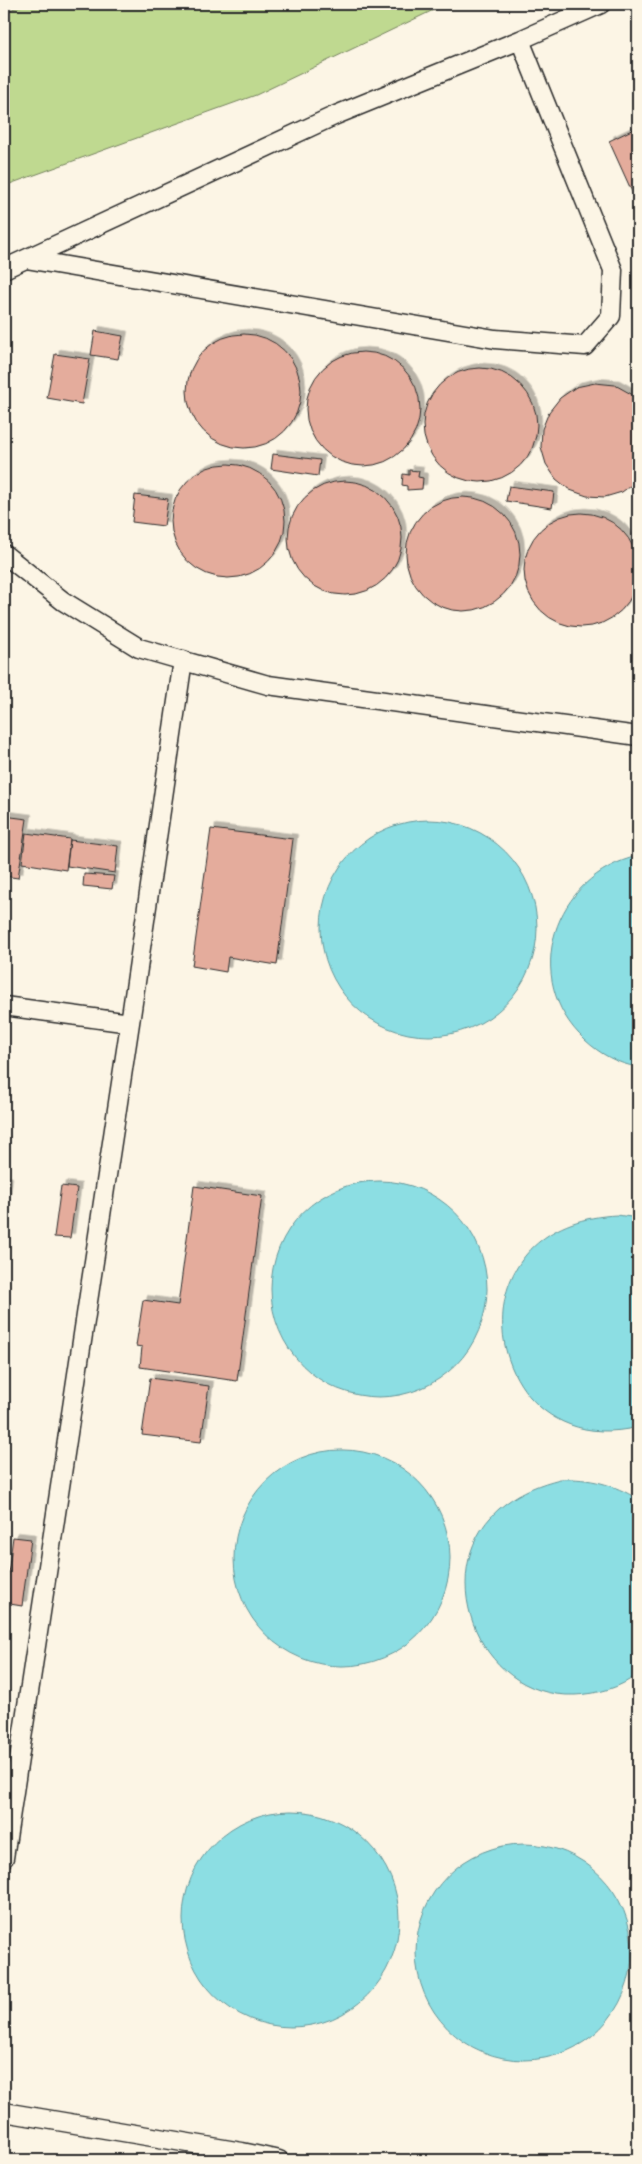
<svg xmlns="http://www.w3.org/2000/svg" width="642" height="2164" font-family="Delius,sans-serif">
	<defs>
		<filter id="shadow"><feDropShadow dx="4.5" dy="-4.5" stdDeviation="0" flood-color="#0004"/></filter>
	</defs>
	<rect width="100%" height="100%" fill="#fcf5e5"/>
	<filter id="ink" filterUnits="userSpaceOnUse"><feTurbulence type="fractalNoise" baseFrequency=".02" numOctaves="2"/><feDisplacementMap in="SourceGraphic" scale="10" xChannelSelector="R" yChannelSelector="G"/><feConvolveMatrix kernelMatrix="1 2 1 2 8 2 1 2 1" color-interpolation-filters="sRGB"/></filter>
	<g filter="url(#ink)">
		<path fill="#bfd990" stroke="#75825e" d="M26 4H446L256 95 4 186V12Z"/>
		<path fill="#8cdee3" stroke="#659699" d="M321 928a108 108 0 1 1 216 0a108 108 0 1 1-216 0Z
			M638 856V1067C618 1064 600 1054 585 1040 519 979 554 875 638 856Z
			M271 1289a108 108 0 1 1 216 0a108 108 0 1 1-216 0Z
			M617 1215 638 1218V1427C484 1465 441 1223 617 1215Z
			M234 1558a108 108 0 1 1 216 0a108 108 0 1 1-216 0Z
			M560 1479C590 1478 613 1484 638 1499V1674C620 1688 598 1694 575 1695 476 1699 426 1564 505 1504 522 1491 540 1484 560 1479Z
			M183 1919a108 108 0 1 1 216 0a108 108 0 1 1-216 0Z
			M416 1952a108 108 0 1 1 216 0a108 108 0 1 1-216 0Z"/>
		<path fill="#e4ac9c" stroke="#2b2b2b" filter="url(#shadow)" d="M638 127V205L609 141Z
			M95 331 123 336 118 359 91 355Z
			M187 391a57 57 0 1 1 114 0a57 57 0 1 1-114 0Z
			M306 409a57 57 0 1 1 114 0a57 57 0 1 1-114 0Z
			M55 354 90 359 82 404 47 398Z
			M423 425a57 57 0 1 1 114 0a57 57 0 1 1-114 0Z
			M595 383 615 385 633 395 638 400V480L622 492 605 497 587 496 570 490 556 479 546 464 541 447 542 429 549 412 560 398 576 387Z
			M273 454 320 460 318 476 271 469Z
			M171 521a57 57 0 1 1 114 0a57 57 0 1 1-114 0Z
			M409 470 419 471 418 477 423 478 422 489 407 490V486L402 485 403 474 409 475Z
			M288 538a57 57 0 1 1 114 0a57 57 0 1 1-114 0Z
			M509 486 554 492 552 508 506 501Z
			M135 495 168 499 164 526 132 522Z
			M406 554a57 57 0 1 1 114 0a57 57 0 1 1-114 0Z
			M524 570a57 57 0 1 1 114 0a57 57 0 1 1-114 0Z
			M4 816 27 819 18 878 4 876Z
			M211 829 293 839 277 965 228 957 226 972 192 966Z
			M26 833 70 839 66 870 22 863Z
			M70 840 118 846 115 873 67 866Z
			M84 874 114 876 112 889 83 886Z
			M4 1181 8 1182 6 1199H4Z
			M61 1186 77 1188 70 1238 54 1237Z
			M194 1186 262 1196 237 1381 140 1367 142 1347 136 1346 143 1300 178 1305Z
			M150 1378 209 1386 201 1442 142 1435Z
			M13 1537 31 1539 22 1606 4 1603Z"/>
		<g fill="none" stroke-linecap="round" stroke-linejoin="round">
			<defs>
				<path id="lane" d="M26 259 495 339 585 346 611 316 613 270 520 40
					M4 269 336 115 520 40 601 4
					M4 554 63 601 139 648 268 685 638 736
					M4 1006 130 1023 4 1858
					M130 1023 183 660
					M4 2112 242 2152 279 2160"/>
			</defs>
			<use href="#lane" stroke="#2b2b2b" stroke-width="21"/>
			<use href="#lane" stroke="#fcf5e5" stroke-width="18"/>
		</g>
	</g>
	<rect width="642" height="2164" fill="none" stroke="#fcf5e5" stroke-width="20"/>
	<rect x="10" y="10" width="622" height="2144" fill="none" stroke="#2b2b2b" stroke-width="2" filter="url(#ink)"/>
</svg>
